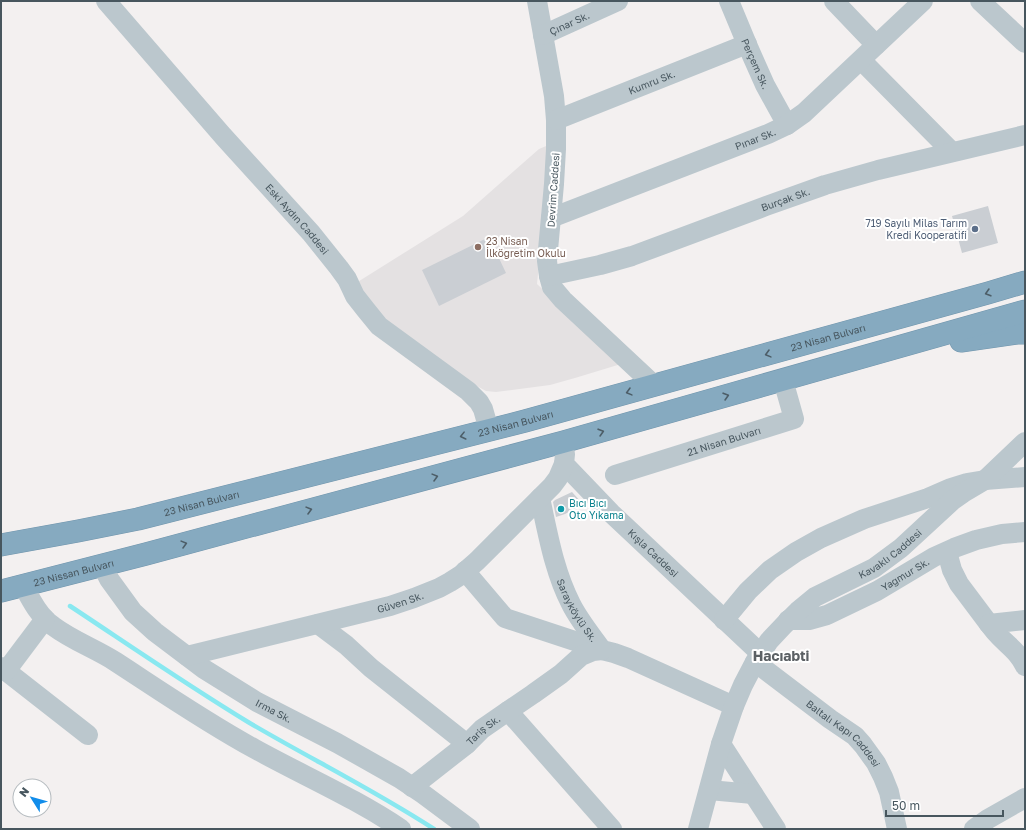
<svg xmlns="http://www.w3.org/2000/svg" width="1026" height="830" font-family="'Golos Text',sans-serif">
	<rect width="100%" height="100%" fill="#f3f0f0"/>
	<path fill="#e4e1e2" d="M551 144 537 284 621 364 575 378 550 385 496 392 486 391 475 385 397 328 379 314 356 283 463 216 539 149Z"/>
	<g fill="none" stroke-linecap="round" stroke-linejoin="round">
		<path stroke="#89e8f0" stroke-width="4.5" d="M70 606C129 645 187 685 248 722 309 758 374 790 434 829"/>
	</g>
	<path fill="#caced3" d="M988 206 998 243 962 253 952 216Z
		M489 237 506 273 439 306 422 270Z
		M572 492 583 504 565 514 556 517 553 502 555 500Z"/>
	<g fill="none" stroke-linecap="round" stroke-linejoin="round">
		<defs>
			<g id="highway">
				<path d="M961 341 1017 333H1025"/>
				<path id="s16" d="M1 545 78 531 138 519 525 421 988 293 1025 282"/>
				<path id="s17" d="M1 591 146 554 563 442 1025 311"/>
			</g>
		</defs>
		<use href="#highway" stroke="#7195ac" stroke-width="23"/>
		<g stroke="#bbc7cd" stroke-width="20">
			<path id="s1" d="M106 1 223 136 311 233 339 268 347 279 355 296 366 310 379 326 468 391 479 402 483 409 489 430"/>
			<path d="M537 1 554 96 556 120V149L554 184 547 261 549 276 552 287 563 300 654 385"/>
			<path id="s2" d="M729 1 749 49 765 85 787 125"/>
			<path d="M834 1 876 45"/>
			<path d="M980 1 1025 43"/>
			<path id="s3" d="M543 35 618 1"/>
			<path d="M861 60 952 152"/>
			<path id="s4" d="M556 120 747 44"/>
			<path id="s5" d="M551 218 768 134 787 125 804 113 923 1"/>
			<path id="s6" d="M549 276 600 265 632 256 766 206 825 185 878 170 1025 135"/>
			<path id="s7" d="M565 454 564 464 611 513 761 654"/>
			<path id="s8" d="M615 475 794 419 783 380"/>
			<path id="s9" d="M540 498C548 534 554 571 571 604 579 620 592 636 602 650L614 653 628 658 734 706"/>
			<path d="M947 552 952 570 959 584 989 624"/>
			<path id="s10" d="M102 565 109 579 133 612 155 632 204 669 257 702 337 743 399 778 423 794 470 829"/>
			<path d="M465 571 505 618 602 650"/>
			<path d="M23 585C31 600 39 616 53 626 73 641 96 649 116 662 162 692 207 723 255 749 304 776 355 798 401 829"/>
			<path d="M724 620 748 591 770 570 796 552 821 538 864 519 928 498 951 488 967 483 985 480 1025 477"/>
			<path id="s11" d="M788 620H809L827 615 877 591 934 557 954 548 976 540 1002 534 1025 532"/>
			<path d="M1025 620 989 624C992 628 996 633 1000 637 1010 647 1018 652 1025 666"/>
			<path id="s12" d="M318 624 346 645 371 668 467 744 482 729 508 711 612 829"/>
			<path id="s13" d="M187 656 390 606 414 598 439 588 450 582 461 575 477 561 552 486 558 478 564 464"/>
			<path id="s14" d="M755 662 830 719 855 736 863 745 876 763 883 777 889 792 897 829"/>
			<path d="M1 667 88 735"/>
			<path d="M6 671 45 619"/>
			<path d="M508 711 533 694 561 674 581 656 593 651 602 650"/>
			<path d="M721 744 776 829"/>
			<path d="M412 787 467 744"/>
			<path d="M709 790 753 794"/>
			<path id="s15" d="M698 829 721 744 734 706 743 685 755 662 769 641 784 625 798 611 815 597 874 568 901 548 953 500 963 493 985 480 1025 442"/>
			<path d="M974 829 988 819 1025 798"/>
		</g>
		<use href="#highway" stroke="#86aac0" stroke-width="22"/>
	</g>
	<defs><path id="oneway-chevron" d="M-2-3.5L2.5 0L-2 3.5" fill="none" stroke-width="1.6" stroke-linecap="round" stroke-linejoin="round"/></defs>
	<g stroke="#4d5e68">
		<use href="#oneway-chevron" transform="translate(988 293) rotate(164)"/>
		<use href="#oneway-chevron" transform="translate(768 354) rotate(165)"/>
		<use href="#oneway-chevron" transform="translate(629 392) rotate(165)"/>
		<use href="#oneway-chevron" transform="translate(726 396) rotate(-16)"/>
		<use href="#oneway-chevron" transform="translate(601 432) rotate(-16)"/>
		<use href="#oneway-chevron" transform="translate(463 436) rotate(166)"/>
		<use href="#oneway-chevron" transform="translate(435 477) rotate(-15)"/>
		<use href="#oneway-chevron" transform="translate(309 510) rotate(-15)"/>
		<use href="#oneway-chevron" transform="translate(184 544) rotate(-15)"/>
	</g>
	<circle fill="#5c6f8a" stroke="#fff" stroke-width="1.5" cx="975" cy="229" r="4"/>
	<circle fill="#8d6e63" stroke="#fff" stroke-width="1.5" cx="478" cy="247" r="4"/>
	<circle fill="#0f9aa8" stroke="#fff" stroke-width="1.5" cx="561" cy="509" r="4"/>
	<g text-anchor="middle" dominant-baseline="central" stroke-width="4" stroke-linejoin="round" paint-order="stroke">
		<g font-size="10" fill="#47565e" stroke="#fff">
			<text stroke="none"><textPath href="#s3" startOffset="29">Çınar Sk.</textPath></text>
			<text stroke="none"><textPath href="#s2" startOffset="68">Perçem Sk.</textPath></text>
			<text stroke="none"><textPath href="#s4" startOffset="103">Kumru Sk.</textPath></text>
			<text stroke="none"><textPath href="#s5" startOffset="219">Pınar Sk.</textPath></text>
			<text transform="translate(553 190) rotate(-86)">Devrim Caddesi</text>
			<text stroke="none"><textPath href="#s6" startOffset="249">Burçak Sk.</textPath></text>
			<text stroke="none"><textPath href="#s1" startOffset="290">Eski Aydın Caddesi</textPath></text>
			<text stroke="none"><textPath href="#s16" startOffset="853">23 Nisan Bulvarı</textPath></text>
			<text stroke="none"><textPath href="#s16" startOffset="529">23 Nisan Bulvarı</textPath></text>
			<text stroke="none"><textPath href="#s8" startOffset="114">21 Nisan Bulvarı</textPath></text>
			<text stroke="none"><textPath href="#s16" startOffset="205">23 Nisan Bulvarı</textPath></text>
			<text stroke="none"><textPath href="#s15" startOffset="353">Kavaklı Caddesi</textPath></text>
			<text stroke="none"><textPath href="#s7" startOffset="136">Kışla Caddesi</textPath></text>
			<text stroke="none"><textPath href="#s17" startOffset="75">23 Nissan Bulvarı</textPath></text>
			<text stroke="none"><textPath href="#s11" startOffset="128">Yağmur Sk.</textPath></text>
			<text stroke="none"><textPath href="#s13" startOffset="220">Güven Sk.</textPath></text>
			<text stroke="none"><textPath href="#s9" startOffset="119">Sarayköylü Sk.</textPath></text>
			<text stroke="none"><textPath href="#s10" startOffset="229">Irma Sk.</textPath></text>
			<text stroke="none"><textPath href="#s12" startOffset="213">Tariş Sk.</textPath></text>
			<text stroke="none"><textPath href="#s14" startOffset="114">Baltalı Kapı Caddesi</textPath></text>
		</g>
		<g font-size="10" fill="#4e5e75" stroke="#fff" text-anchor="end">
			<text x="967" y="223">719 Sayılı Milas Tarım<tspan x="967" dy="12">Kredi Kooperatifi</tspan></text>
		</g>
		<g font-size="10" fill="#785e54" stroke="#fff" text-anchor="start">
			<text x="486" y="241">23 Nisan<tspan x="486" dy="12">İlköğretim Okulu</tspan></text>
		</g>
		<g font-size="10" fill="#0d838f" stroke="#fff" text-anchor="start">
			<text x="569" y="503">Bıcı Bıcı<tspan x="569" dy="12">Oto Yıkama</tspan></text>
		</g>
		<g font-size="14" font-weight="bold" fill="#5c6165" stroke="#fff">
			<text x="781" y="655">Hacıabti</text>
		</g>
	</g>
	<rect width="1026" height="830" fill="none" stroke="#47565e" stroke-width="4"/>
	<g transform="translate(32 798) rotate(307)"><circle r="19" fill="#ffffff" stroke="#b5bbbf"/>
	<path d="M0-3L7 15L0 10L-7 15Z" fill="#128dea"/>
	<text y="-6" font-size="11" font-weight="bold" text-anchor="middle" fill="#47565e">N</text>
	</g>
	<path d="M886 810v6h117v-6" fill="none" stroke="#47565e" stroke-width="2"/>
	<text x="892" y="810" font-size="12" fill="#47565e" stroke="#ffffff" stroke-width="3" paint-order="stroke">50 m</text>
</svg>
